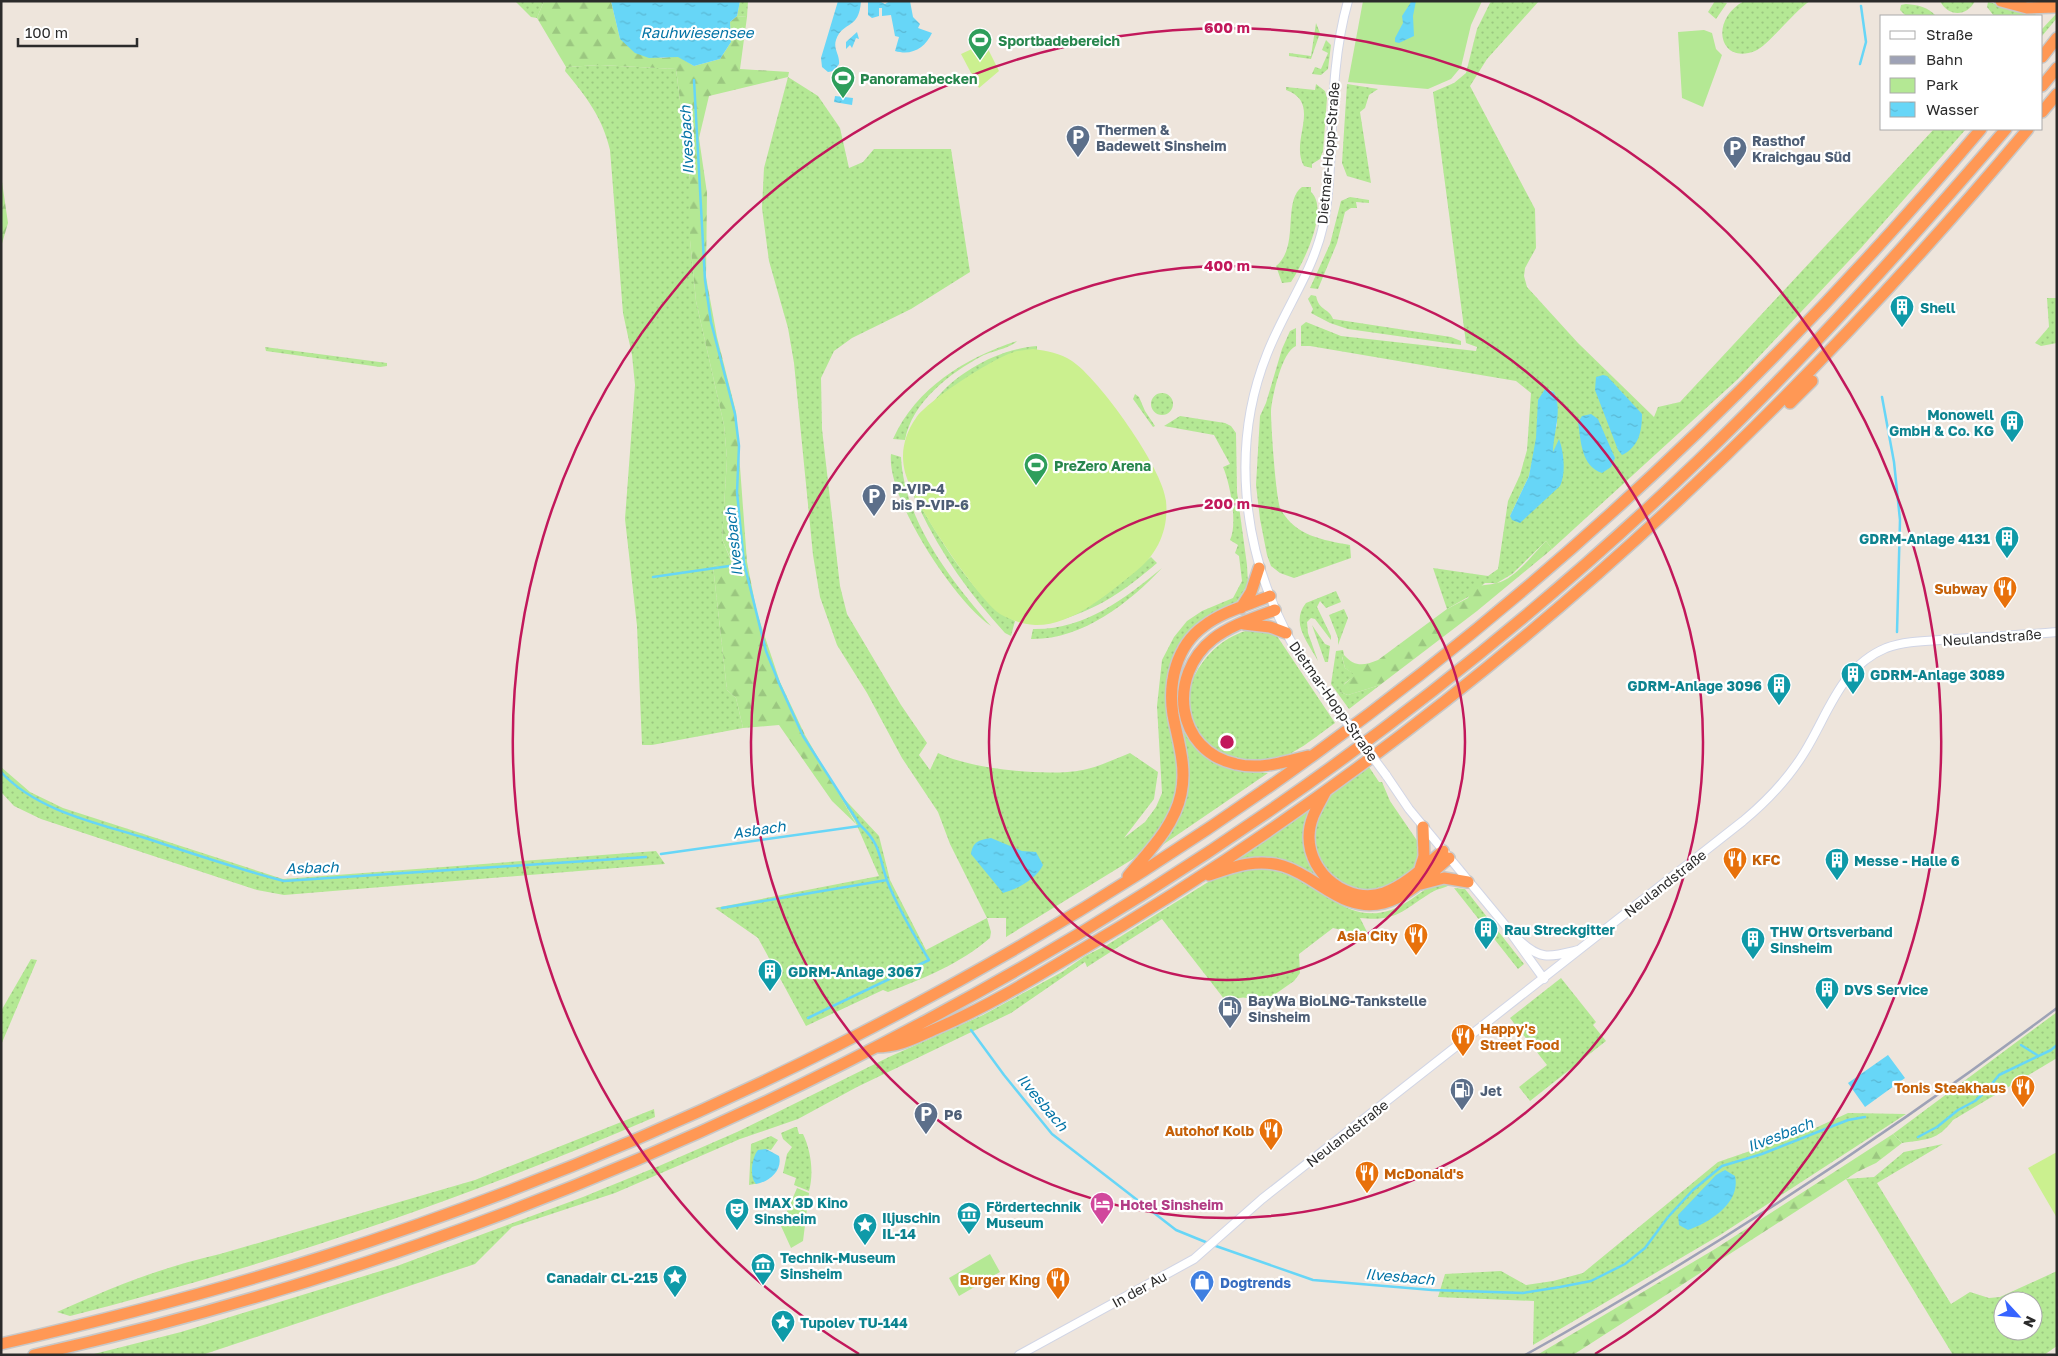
<svg xmlns="http://www.w3.org/2000/svg" width="2058" height="1356" font-family="'Golos Text',sans-serif">
	<defs>
		<pattern id="grass-dots" width="8" height="8" patternUnits="userSpaceOnUse" patternTransform="scale(1.25)"><rect width="8" height="8" fill="#b4e894"/><path d="M2 2h.1M6 6h.1" fill="none" stroke="#9bc780" stroke-width="1.8" stroke-linecap="round"/></pattern>
		<pattern id="forest-firs" width="22" height="20" patternUnits="userSpaceOnUse" patternTransform="scale(1.25)"><rect width="22" height="20" fill="#b4e894"/><path d="M5 1l3.5 6h-7zM16 11l3.5 6h-7z" fill="#9bc780"/></pattern>
		<pattern id="water-ripples" width="26" height="14" patternUnits="userSpaceOnUse" patternTransform="scale(1.25)"><rect width="26" height="14" fill="#67d6f7"/><path d="M2 4q2-2 4 0t4 0M15 11q2-2 4 0t4 0" fill="none" stroke="#5ab8d4"/></pattern>
	</defs>
	<rect width="100%" height="100%" fill="#eee5dc"/>
	<path fill="url(#grass-dots)" fill-rule="evenodd" d="M515 1H544L537 18 531 17Z
		M740 1H748L747 17 737 16Z
		M1491 1H1539L1487 59 1470 86 1535 209 1536 248 1525 268 1524 276 1527 287 1578 343 1654 417 1658 407 1680 402 1934 129H1966L1861 248 1738 379 1552 549 1546 541 1512 574 1497 583H1485L1468 597 1447 609 1433 568 1488 576 1498 569 1508 501 1520 475 1527 450 1531 393 1516 381 1310 346H1301V326L1306 322 1341 336 1476 351 1477 347 1466 343 1433 92 1454 83 1466 73 1477 29ZM1548 389 1554 392 1557 425 1553 437V454L1559 440 1560 486 1510 516 1529 476Z
		M1715 1 1727 3 1716 19 1708 12Z
		M1744 1H1810C1793 12 1768 46 1755 51 1719 65 1709 20 1744 1Z
		M1940 1H1975C1967 17 1948 17 1940 1Z
		M1988 2 2035 13 2036 16H1994L1987 7Z
		M1906 4C1918 5 1928 7 1936 16H1906L1900 10 1901 5Z
		M2057 13V18L2042 36V29Z
		M1316 23 1320 33 1311 59 1289 56V53L1311 56Z
		M1326 40 1331 45 1328 69 1321 75 1312 74 1315 67 1321 69 1328 53 1322 50Z
		M600 65 676 69 690 180V240L696 301 724 425 727 459 722 539 732 563 713 566 727 690 736 698 743 728 652 745H642L637 626 625 519 635 385 632 355 623 313 610 150C603 118 585 95 565 71L566 67Z
		M788 77 818 96 840 128 849 168 863 162 874 149H951L970 272 911 309 852 338 834 351 821 378 822 429 840 586 847 614 901 705 927 743 919 755 930 770 938 753C970 769 1047 777 1083 770 1098 767 1115 759 1130 753L1158 772 1154 799 1124 838 1145 822 1156 807 1162 793 1157 706 1162 660 1174 637 1187 621 1202 611 1233 598 1242 581 1239 556 1235 553 1238 545 1230 540C1238 524 1230 483 1223 467L1230 464 1214 435 1164 426 1180 416 1225 423 1231 426 1236 433 1237 492 1247 565 1248 584 1236 603 1188 633 1172 660 1167 682 1166 699 1178 764V789L1172 809 1156 838 1133 859 1006 937V918H987L991 932 990 938C961 963 923 979 888 992L883 990 806 1026 758 938 715 908 879 876 855 821 836 790 879 836 890 880 926 950 987 918 950 844 938 812 902 758 867 693 837 645 820 597 813 555 794 363 788 328 769 261 762 208 764 168Z
		M1316 84 1325 91 1327 98 1323 151 1320 159 1312 164V168L1304 166C1289 141 1323 103 1286 90V87L1315 90Z
		M1347 84 1378 89 1369 95 1365 108 1360 112 1371 183 1347 176 1342 163Z
		M1302 187H1311V192C1330 209 1303 264 1291 282L1282 283 1276 266C1300 247 1282 201 1302 187Z
		M1350 197 1369 200V203L1356 202 1357 208H1351L1345 212 1337 243 1318 289 1310 288 1330 244 1341 201Z
		M1311 295 1316 296C1319 311 1329 308 1333 319L1451 337 1461 341V345L1348 329 1330 323 1311 313 1313 309 1308 299Z
		M2047 298H2057V343L2041 346 2035 343 2049 327Z
		M1296 328V346C1282 351 1272 397 1271 411 1271 426 1276 500 1281 510 1296 536 1323 540 1350 545L1351 558 1294 578 1280 573 1271 566 1267 555 1260 519 1256 485 1260 416 1266 403 1282 349 1290 331Z
		M1017 341C1011 348 992 351 982 356 950 373 912 402 905 440L893 439C916 388 965 358 1017 341Z
		M1037 346V350C1008 348 957 384 934 401 958 371 999 349 1037 346Z
		M265 347 387 363V366L380 367 266 351Z
		M1151 404a11 11 0 1 1 22 0a11 11 0 1 1-22 0Z
		M1135 394 1139 397 1145 411 1155 426 1153 427 1133 399Z
		M891 454 901 457C904 520 951 581 991 626 955 602 886 498 891 454Z
		M911 490C935 530 973 600 1015 621L1011 636 1005 633C965 589 934 544 911 490Z
		M1151 557 1157 563C1124 591 1099 609 1057 621L1101 598Z
		M1162 568C1129 603 1082 640 1031 639L1033 629C1085 630 1124 599 1162 568Z
		M1336 591 1341 602 1326 608 1320 601 1317 607 1331 636V640L1315 619 1311 618 1307 622 1308 633 1318 661C1308 642 1290 623 1306 603Z
		M1344 609 1348 618 1338 645V638L1329 615Z
		M1312 625 1325 644 1330 646 1328 662H1325Z
		M1256 628 1277 636 1335 723C1315 737 1291 759 1265 762 1221 766 1179 733 1189 686 1189 681 1194 677 1196 673 1209 649 1229 634 1256 628Z
		M1343 650 1344 655 1342 657 1345 668 1356 675 1345 683 1340 692 1348 695 1380 685 1349 709 1331 684 1336 651Z
		M1186 732 1229 767 1240 771 1268 773 1161 846 1174 826 1185 745 1183 733Z
		M1 767 30 792 63 808 283 879 656 851 665 864 284 895 257 890 41 819 14 806 1 792Z
		M1369 767 1379 782H1382L1390 801 1418 842 1420 851 1417 863 1413 870 1392 886 1369 892 1350 889 1324 872 1312 838 1321 807 1331 794Z
		M1311 808 1306 824 1318 875 1316 879 1236 861Z
		M1274 868C1283 871 1292 873 1300 878 1328 895 1353 923 1391 910 1406 905 1417 894 1431 886 1437 883 1446 883 1453 882 1448 888 1439 888 1432 892 1403 910 1397 922 1360 918L1372 942 1358 934 1333 928 1299 954 1300 973 1294 981 1258 1006C1248 995 1240 995 1228 1004L1162 919 1087 967 1085 962 1011 1013 857 1087 798 1119 740 1139 615 1193 512 1227 475 1264 202 1355H90L181 1332 397 1266 583 1197 659 1166 737 1132 889 1057 983 1015 1062 972 1085 956 1107 945 1221 874 1236 869Z
		M1454 888 1465 889 1524 964 1518 969Z
		M31 959 37 960 1 1045V1011Z
		M1561 978 1596 1022 1593 1025 1606 1041 1530 1101 1519 1087 1547 1065 1510 1018Z
		M2057 1012V1058L1953 1120C1937 1141 1927 1139 1902 1143L1893 1134Z
		M654 1109 655 1117C465 1199 271 1265 70 1316L57 1312C110 1288 162 1267 220 1254L475 1180Z
		M1848 1113 1906 1114 1720 1235 1533 1345 1534 1301 1438 1297 1445 1274 1501 1271 1526 1285 1553 1281 1583 1273 1718 1162 1811 1130Z
		M795 1127H797L799 1134H803C811 1151 814 1173 809 1191L794 1185 796 1178 783 1173 787 1154 792 1147 783 1139 781 1133Z
		M771 1136 778 1140 771 1150 766 1149 756 1184 760 1183 749 1185 751 1144Z
		M1943 1144 1877 1183 1951 1304 1970 1292 1989 1298 2000 1297 2057 1271V1346L2044 1355H1953L1846 1179 1874 1177 1904 1152ZM2003 1301H2033V1331H2003Z"/>
	<path fill="url(#forest-firs)" d="M544 1H611L620 39 661 58 678 56 694 66 720 59 731 42 730 22 737 16 747 17 740 69 789 72 788 77 709 96 699 138 707 193 706 277 717 337 736 412 747 562 757 613 780 682 805 735 856 824 832 801 779 725 743 728 736 698 727 690 713 566 732 562 722 539 727 459 724 425 696 301 690 240V180L676 69 600 65 566 67 537 18Z
		M1 175 8 223 1 247Z
		M1546 541 1552 549 1477 611 1380 685 1348 695 1340 692 1339 689 1355 675 1345 668 1342 656 1344 655C1355 667 1363 666 1378 660L1447 609 1468 598 1473 587C1481 585 1489 585 1497 583 1515 579 1533 554 1546 541Z
		M1893 1134 1902 1143 1876 1163 1857 1172 1576 1353 1572 1355H1537L1715 1249Z"/>
	<path fill="#b4e894" d="M1363 1H1482L1471 25 1461 67 1451 79 1428 89 1348 82Z
		M1704 30 1712 33 1716 49 1722 55 1703 107 1682 98 1678 32Z
		M797 1188 809 1193 803 1241 791 1248 781 1226Z
		M990 1254 1000 1272 959 1296 949 1278Z"/>
	<path fill="#cbf08f" d="M985 43 999 71 979 88 961 54Z
		M1033 349C1047 351 1060 353 1072 361 1099 379 1163 468 1166 501 1169 530 1157 555 1135 572 1107 594 1072 626 1035 625 1023 624 1010 620 1000 614 978 599 922 514 911 488 906 477 903 468 903 456 903 443 908 429 916 418 928 400 996 356 1017 351 1022 350 1028 350 1033 349Z
		M2057 1152V1218L2028 1168Z"/>
	<path fill="url(#water-ripples)" d="M611 1H740L737 16 730 22 731 42 720 59 694 66 678 57 649 58 635 53 620 39Z
		M838 1H861C859 31 843 20 836 40 833 49 840 55 839 64L834 71 828 72 822 67 821 58Z
		M868 1H879L885 4 890 1H910L913 17 920 24 918 28 932 33C925 48 912 56 895 51L899 37 895 36 891 15 882 16V8H879V16L872 18 868 15Z
		M1416 1 1413 16 1414 36 1399 43 1395 42V38L1403 23 1402 16 1411 2Z
		M857 32 859 39 856 38 852 48 850 45 846 49V42Z
		M835 96 853 98 852 105 834 102Z
		M1603 375 1607 376 1642 414C1642 431 1639 447 1622 455L1618 450 1595 390 1596 377Z
		M1545 389 1554 392C1563 411 1553 433 1553 452L1559 439C1564 452 1566 474 1560 486L1520 523 1512 520 1510 516 1529 476 1536 438 1538 400Z
		M1591 414 1598 419 1615 458 1611 467 1602 473C1581 466 1581 441 1578 422L1582 416Z
		M991 838 1022 851 1036 852 1043 865C1036 879 1018 889 1003 893L971 854C973 842 978 840 991 838Z
		M1888 1055 1905 1078 1865 1107 1848 1083Z
		M766 1149 779 1156C783 1170 769 1182 756 1184 749 1177 752 1157 758 1150Z
		M1725 1170 1735 1176C1741 1202 1711 1222 1688 1230L1679 1225 1678 1215 1716 1175Z"/>
	<g fill="none" stroke-linecap="round" stroke-linejoin="round">
		<path stroke="#67d6f7" stroke-width="2.5" d="M1860 64 1866 42 1861 6
			M694 80 705 280 711 322 735 414 739 446 737 492 744 563 766 651 779 683 803 736 860 825C884 847 878 861 890 888 901 913 915 937 929 960L808 1018
			M1882 397 1894 462 1900 520 1897 632
			M653 577 743 564
			M1 772C37 811 97 823 145 838 191 853 237 869 284 881L646 857
			M661 854 860 826
			M722 908 887 880
			M971 1030 1004 1075 1052 1134 1176 1230 1208 1243
			M2021 1045 2037 1055
			M1918 1137 1937 1127 1958 1110 1975 1101 1986 1091 1999 1075 2051 1050 2057 1045
			M1213 1245 1313 1280 1432 1290 1523 1293 1560 1287 1591 1281 1625 1264 1645 1248 1668 1217 1693 1190 1722 1166 1762 1154 1848 1120 1865 1117"/>
		<defs>
			<path id="tertiary" d="M1331 701C1315 679 1298 656 1286 632 1242 546 1231 444 1267 354 1284 310 1313 272 1323 226 1329 202 1329 176 1331 151 1333 101 1334 50 1348 1
				M1386 775 1409 809 1505 925 1544 979
				M1518 939C1540 961 1550 957 1578 950
				M1019 1355 1194 1259 1262 1199 1743 821C1767 801 1788 779 1804 753 1828 715 1840 667 1886 648 1907 640 1932 641 1954 639 1988 637 2023 635 2057 632"/>
			<path id="motorway" d="M2001 1 2027 8 2057 7
				M2042 57 2057 38
				M2042 86 2057 68
				M2042 112 2057 94
				M1790 403 1812 381
				M1241 608 1251 592 1259 568
				M1275 610C1254 618 1231 625 1213 639 1167 675 1175 751 1236 764 1260 770 1284 762 1308 756
				M1244 624 1270 627 1286 633
				M1326 791C1318 806 1309 819 1309 837 1309 874 1348 905 1384 893 1406 885 1425 866 1443 851
				M1420 869 1424 856 1423 827
				M1209 875C1233 867 1257 858 1283 866 1319 877 1342 913 1384 903 1408 897 1430 874 1449 858
				M1128 876C1149 851 1174 827 1181 794 1187 767 1178 741 1173 715 1168 683 1176 646 1204 626 1222 612 1248 605 1270 596
				M1421 884 1444 878 1468 882
				M876 1047C898 1047 913 1039 933 1030 981 1010 1026 983 1071 956 1438 743 1757 453 2028 129
				M1 1344C109 1319 217 1291 322 1257 674 1144 1017 971 1315 754 1563 574 1784 362 1981 129
				M34 1355C654 1215 1241 900 1699 460 1808 355 1908 243 2006 129"/>
		</defs>
		<use href="#tertiary" stroke="#d1d5e5" stroke-width="10"/>
		<use href="#motorway" stroke="#c8c8c8" stroke-width="14"/>
		<use href="#tertiary" stroke="#fff" stroke-width="8"/>
		<use href="#motorway" stroke="#ff9855" stroke-width="11"/>
		<path stroke="#9ea2b6" stroke-width="2.5" d="M1525 1355C1711 1252 1887 1135 2057 1008"/>
		<defs>
			<path id="tertiary-bridge" d="M1331 701 1386 775"/>
		</defs>
		<use href="#tertiary-bridge" stroke="#d1d5e5" stroke-width="10" stroke-linecap="butt"/>
		<use href="#tertiary-bridge" stroke="#fff" stroke-width="8"/>
	</g>
	<g fill="none" stroke="#c2185b" stroke-width="2.5">
		<circle cx="1227" cy="742" r="238"/>
		<circle cx="1227" cy="742" r="476"/>
		<path d="M859 1354A714 714 0 1 1 1595 1354"/>
	</g>
	<defs>
		<symbol id="stadium-pin" viewBox="-11 -11 22 30"><path d="M0 17L-7.5 6A9.5 9.5 0 1 1 7.5 6Z" fill="#2e9e5b" stroke="#fff"/><path d="M0-5a6.5 5 0 1 0 0 10a6.5 5 0 1 0 0-10ZM-3.5-1.8h7v3.6h-7Z" fill="#fff"/></symbol>
		<symbol id="parking-pin" viewBox="-11 -11 22 30"><path d="M0 17L-7.5 6A9.5 9.5 0 1 1 7.5 6Z" fill="#5c6f8a" stroke="#fff"/><path d="M-3.5-5.5H1a3.5 3.5 0 0 1 0 7H-1V5.5H-3.5ZM-1-3.4V-.6H.8a1.4 1.4 0 0 0 0-2.8Z" fill="#fff"/></symbol>
		<symbol id="building-pin" viewBox="-11 -11 22 30"><path d="M0 17L-7.5 6A9.5 9.5 0 1 1 7.5 6Z" fill="#0f9aa8" stroke="#fff"/><path d="M-4-6H4V6H1V3H-1V6H-4ZM-2.5-4.3h1.7v1.8h-1.7ZM.8-4.3h1.7v1.8H.8ZM-2.5-1h1.7V.8h-1.7ZM.8-1h1.7V.8H.8Z" fill="#fff"/></symbol>
		<symbol id="restaurant-pin" viewBox="-11 -11 22 30"><path d="M0 17L-7.5 6A9.5 9.5 0 1 1 7.5 6Z" fill="#e8710a" stroke="#fff"/><path d="M-5-6h1v4h1v-4h1v4h1v-4h1v5L-1.5 .5V6h-2V.5L-5-1ZM5-6V6H3V1.5H1.5Q1.5-4 5-6Z" fill="#fff"/></symbol>
		<symbol id="fuel-pin" viewBox="-11 -11 22 30"><path d="M0 17L-7.5 6A9.5 9.5 0 1 1 7.5 6Z" fill="#5c6f8a" stroke="#fff"/><path d="M-5.5-6h7V0h2V4h1.3V-2.5L3-4.5l.8-.8L6-3V5H2.5V1h-1V6h-7ZM-4.2-4.7v3.2H.2V-4.7Z" fill="#fff"/></symbol>
		<symbol id="hotel-pin" viewBox="-11 -11 22 30"><path d="M0 17L-7.5 6A9.5 9.5 0 1 1 7.5 6Z" fill="#d1479c" stroke="#fff"/><path d="M-6-4.5h1.5V1H6V5H4.5V3h-9V5H-6ZM-4 0a1.8 1.8 0 1 1 3.6 0ZM.5 0V-2.5h3Q6-2.5 6 0Z" fill="#fff"/></symbol>
		<symbol id="theatre-pin" viewBox="-11 -11 22 30"><path d="M0 17L-7.5 6A9.5 9.5 0 1 1 7.5 6Z" fill="#0f9aa8" stroke="#fff"/><path d="M-5-5.5Q0-4 5-5.5V0Q5 5 0 6Q-5 5-5 0ZM-3.3-2.5H-1v1.5H-3.3ZM1-2.5H3.3v1.5H1ZM-2.8 1Q0 5.5 2.8 1Z" fill="#fff"/></symbol>
		<symbol id="museum-pin" viewBox="-11 -11 22 30"><path d="M0 17L-7.5 6A9.5 9.5 0 1 1 7.5 6Z" fill="#0f9aa8" stroke="#fff"/><path d="M0-6L6-3V-2H-6V-3ZM-5-1h2V3h-2ZM-1-1h2V3h-2ZM3-1h2V3H3ZM-6 4H6V6H-6Z" fill="#fff"/></symbol>
		<symbol id="sight-pin" viewBox="-11 -11 22 30"><path d="M0 17L-7.5 6A9.5 9.5 0 1 1 7.5 6Z" fill="#0f9aa8" stroke="#fff"/><path d="M0-6L1.8-2.2L6-1.7L2.9 1.2L3.7 5.4L0 3.3L-3.7 5.4L-2.9 1.2L-6-1.7L-1.8-2.2Z" fill="#fff"/></symbol>
		<symbol id="shop-pin" viewBox="-11 -11 22 30"><path d="M0 17L-7.5 6A9.5 9.5 0 1 1 7.5 6Z" fill="#3f7fe0" stroke="#fff"/><path d="M-5-2.5h2.3a2.7 3.5 0 0 1 5.4 0H5L5.5 6h-11ZM-1.5-2.5h3a1.5 2.3 0 0 0-3 0Z" fill="#fff"/></symbol>
	</defs>
	<g fill-rule="evenodd">
		<use href="#stadium-pin" x="966" y="26" width="28" height="38"/>
		<use href="#stadium-pin" x="829" y="64" width="28" height="38"/>
		<use href="#parking-pin" x="1064" y="123" width="28" height="38"/>
		<use href="#parking-pin" x="1721" y="134" width="28" height="38"/>
		<use href="#building-pin" x="1888" y="293" width="28" height="38"/>
		<use href="#building-pin" x="1998" y="408" width="28" height="38"/>
		<use href="#stadium-pin" x="1022" y="451" width="28" height="38"/>
		<use href="#parking-pin" x="860" y="482" width="28" height="38"/>
		<use href="#building-pin" x="1993" y="524" width="28" height="38"/>
		<use href="#restaurant-pin" x="1991" y="574" width="28" height="38"/>
		<use href="#building-pin" x="1839" y="660" width="28" height="38"/>
		<use href="#building-pin" x="1765" y="671" width="28" height="38"/>
		<use href="#restaurant-pin" x="1721" y="845" width="28" height="38"/>
		<use href="#building-pin" x="1823" y="846" width="28" height="38"/>
		<use href="#building-pin" x="1472" y="915" width="28" height="38"/>
		<use href="#restaurant-pin" x="1402" y="921" width="28" height="38"/>
		<use href="#building-pin" x="1739" y="925" width="28" height="38"/>
		<use href="#building-pin" x="756" y="957" width="28" height="38"/>
		<use href="#building-pin" x="1813" y="975" width="28" height="38"/>
		<use href="#fuel-pin" x="1216" y="994" width="28" height="38"/>
		<use href="#restaurant-pin" x="1449" y="1022" width="28" height="38"/>
		<use href="#restaurant-pin" x="2009" y="1073" width="28" height="38"/>
		<use href="#fuel-pin" x="1448" y="1076" width="28" height="38"/>
		<use href="#parking-pin" x="912" y="1100" width="28" height="38"/>
		<use href="#restaurant-pin" x="1257" y="1116" width="28" height="38"/>
		<use href="#restaurant-pin" x="1353" y="1159" width="28" height="38"/>
		<use href="#hotel-pin" x="1088" y="1190" width="28" height="38"/>
		<use href="#theatre-pin" x="723" y="1196" width="28" height="38"/>
		<use href="#museum-pin" x="955" y="1200" width="28" height="38"/>
		<use href="#sight-pin" x="851" y="1211" width="28" height="38"/>
		<use href="#museum-pin" x="749" y="1251" width="28" height="38"/>
		<use href="#sight-pin" x="661" y="1263" width="28" height="38"/>
		<use href="#restaurant-pin" x="1044" y="1265" width="28" height="38"/>
		<use href="#shop-pin" x="1188" y="1268" width="28" height="38"/>
		<use href="#sight-pin" x="769" y="1308" width="28" height="38"/>
	</g>
	<g text-anchor="middle" dominant-baseline="central" stroke-width="4.5" stroke-linejoin="round" paint-order="stroke">
		<g font-size="14" font-weight="bold" fill="#27864d" stroke="#fff" text-anchor="start">
			<text x="998" y="40">Sportbadebereich</text>
			<text x="860" y="78">Panoramabecken</text>
			<text x="1054" y="465">PreZero Arena</text>
		</g>
		<g font-size="14" font-weight="bold" fill="#4e5e75" stroke="#fff" text-anchor="start">
			<text x="1096" y="129">Thermen &amp;<tspan x="1096" dy="16">Badewelt Sinsheim</tspan></text>
			<text x="1752" y="140">Rasthof<tspan x="1752" dy="16">Kraichgau Süd</tspan></text>
			<text x="892" y="488">P-VIP-4<tspan x="892" dy="16">bis P-VIP-6</tspan></text>
			<text x="1248" y="1000">BayWa BioLNG-Tankstelle<tspan x="1248" dy="16">Sinsheim</tspan></text>
			<text x="1480" y="1090">Jet</text>
			<text x="944" y="1114">P6</text>
		</g>
		<g font-size="14" fill="#2b2b2b" stroke="#fff">
			<text transform="translate(1328 153) rotate(-85)">Dietmar-Hopp-Straße</text>
			<text transform="translate(1992 637) rotate(-4)">Neulandstraße</text>
			<text transform="translate(1334 701) rotate(55)">Dietmar-Hopp-Straße</text>
			<text transform="translate(1665 883) rotate(-38)">Neulandstraße</text>
			<text transform="translate(1347 1133) rotate(-38)">Neulandstraße</text>
			<text transform="translate(1139 1289) rotate(-29)">In der Au</text>
		</g>
		<g font-size="14" font-weight="bold" fill="#0d838f" stroke="#fff" text-anchor="start">
			<text x="1920" y="307">Shell</text>
			<text x="1994" y="414" text-anchor="end">Monowell<tspan x="1994" dy="16">GmbH &amp; Co. KG</tspan></text>
			<text x="1990" y="538" text-anchor="end">GDRM-Anlage 4131</text>
			<text x="1870" y="674">GDRM-Anlage 3089</text>
			<text x="1762" y="685" text-anchor="end">GDRM-Anlage 3096</text>
			<text x="1854" y="860">Messe - Halle 6</text>
			<text x="1504" y="929">Rau Streckgitter</text>
			<text x="1770" y="931">THW Ortsverband<tspan x="1770" dy="16">Sinsheim</tspan></text>
			<text x="788" y="971">GDRM-Anlage 3067</text>
			<text x="1844" y="989">DVS Service</text>
			<text x="754" y="1202">IMAX 3D Kino<tspan x="754" dy="16">Sinsheim</tspan></text>
			<text x="986" y="1206">Fördertechnik<tspan x="986" dy="16">Museum</tspan></text>
			<text x="882" y="1217">Iljuschin<tspan x="882" dy="16">IL-14</tspan></text>
			<text x="780" y="1257">Technik-Museum<tspan x="780" dy="16">Sinsheim</tspan></text>
			<text x="658" y="1277" text-anchor="end">Canadair CL-215</text>
			<text x="800" y="1322">Tupolev TU-144</text>
		</g>
		<g font-size="14" font-weight="bold" fill="#c56008" stroke="#fff" text-anchor="end">
			<text x="1988" y="588">Subway</text>
			<text x="1752" y="859" text-anchor="start">KFC</text>
			<text x="1398" y="935">Asia City</text>
			<text x="1480" y="1028" text-anchor="start">Happy's<tspan x="1480" dy="16">Street Food</tspan></text>
			<text x="2006" y="1087">Tonis Steakhaus</text>
			<text x="1254" y="1130">Autohof Kolb</text>
			<text x="1384" y="1173" text-anchor="start">McDonald's</text>
			<text x="1040" y="1279">Burger King</text>
		</g>
		<g font-size="14" font-weight="bold" fill="#b23c85" stroke="#fff" text-anchor="start">
			<text x="1120" y="1204">Hotel Sinsheim</text>
		</g>
		<g font-size="14" font-weight="bold" fill="#366cbe" stroke="#fff" text-anchor="start">
			<text x="1220" y="1282">Dogtrends</text>
		</g>
		<g font-size="15" font-style="italic" fill="#0474a6" stroke="#fff">
			<text x="697" y="32">Rauhwiesensee</text>
			<text transform="translate(686 140) rotate(-93)">Ilvesbach</text>
			<text transform="translate(733 542) rotate(-96)">Ilvesbach</text>
			<text transform="translate(759 829) rotate(-8)">Asbach</text>
			<text transform="translate(312 867) rotate(-2)">Asbach</text>
			<text transform="translate(1043 1102) rotate(50)">Ilvesbach</text>
			<text transform="translate(1780 1134) rotate(-21)">Ilvesbach</text>
			<text transform="translate(1400 1276) rotate(5)">Ilvesbach</text>
		</g>
	</g>
	<circle cx="1227" cy="742" r="8" fill="#c2185b" stroke="#fff" stroke-width="2.5"/>
	<g font-size="15" text-anchor="middle" font-weight="bold" fill="#c2185b" stroke="#fff" stroke-width="4.5" stroke-linejoin="round" paint-order="stroke">
		<text x="1227" y="33">600 m</text>
		<text x="1227" y="271">400 m</text>
		<text x="1227" y="509">200 m</text>
	</g>
	<rect width="2058" height="1356" fill="none" stroke="#2b2b2b" stroke-width="5"/>
	<rect x="1880" y="15" width="162" height="115" fill="#ffffff" stroke="#aaaaaa"/>
	<rect x="1890" y="31" width="25" height="8" fill="#ffffff" stroke="#aaaaaa"/>
	<text x="1926" y="40" font-size="15" fill="#2b2b2b">Straße</text>
	<rect x="1890" y="56" width="25" height="8" fill="#9ea2b6" stroke="#aaaaaa"/>
	<text x="1926" y="65" font-size="15" fill="#2b2b2b">Bahn</text>
	<rect x="1890" y="78" width="25" height="15" fill="#b4e894" stroke="#aaaaaa"/>
	<text x="1926" y="90" font-size="15" fill="#2b2b2b">Park</text>
	<rect x="1890" y="102" width="25" height="15" fill="url(#water-ripples)" stroke="#aaaaaa"/>
	<text x="1926" y="115" font-size="15" fill="#2b2b2b">Wasser</text>
	<g transform="translate(2018 1316) rotate(116)"><circle r="24" fill="#ffffff" stroke="#aaaaaa"/>
	<path d="M0-4L9 19L0 12L-9 19Z" fill="#3764ff"/>
	<text y="-8" font-size="14" font-weight="bold" text-anchor="middle" fill="#2b2b2b">N</text>
	</g>
	<path d="M18 38v8h119v-8" fill="none" stroke="#2b2b2b" stroke-width="2.5"/>
	<text x="25" y="38" font-size="15" fill="#2b2b2b" stroke="#ffffff" stroke-width="4" paint-order="stroke">100 m</text>
</svg>
